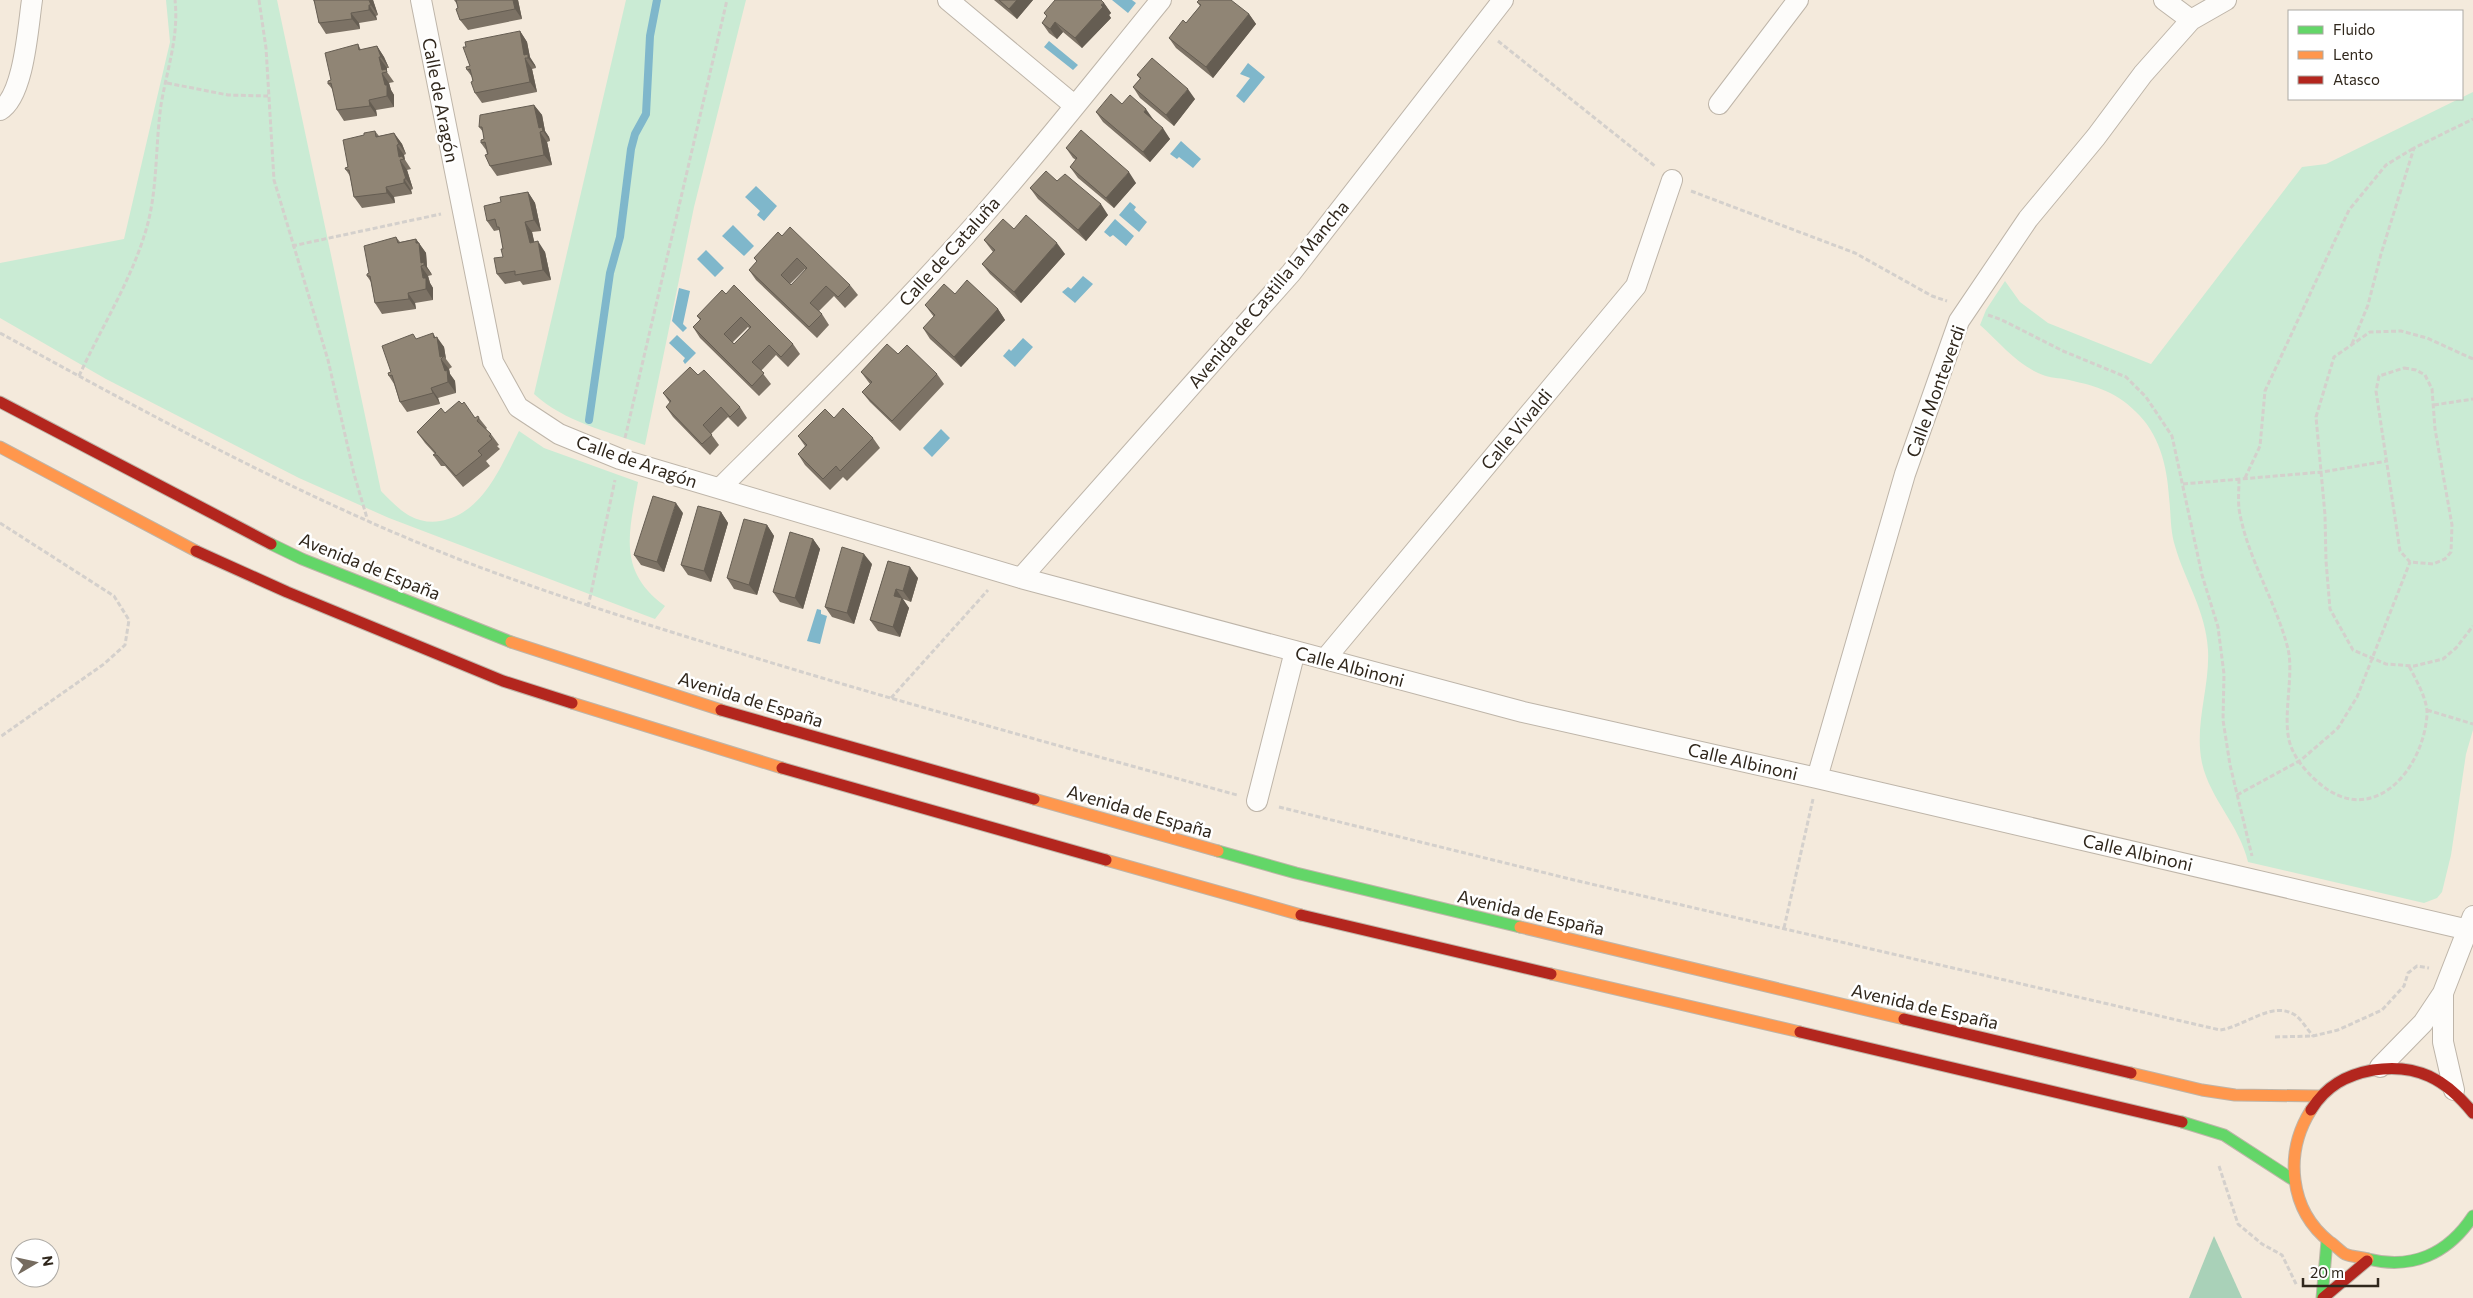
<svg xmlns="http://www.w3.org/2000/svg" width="2473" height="1298" font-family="Commissioner,sans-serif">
	<rect width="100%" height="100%" fill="#f4eadc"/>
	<path fill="#caebd4" d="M166 0H277L381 491C390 500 399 510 410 516 419 521 431 523 440 521 483 514 501 466 519 431L544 448 638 482C629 533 617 571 665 606L655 619 389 518 299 478 106 379 0 318V263L124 239 170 42Z
		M626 0H746L694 207 645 445C606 431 565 422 534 394Z
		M2473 92V730L2466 754 2451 855 2442 892 2437 898 2424 903 2248 862C2240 826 2210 799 2202 763 2194 725 2210 687 2208 650 2206 611 2185 581 2175 546 2170 530 2171 513 2169 497 2167 465 2159 433 2135 411 2114 390 2092 385 2064 379 2056 378 2046 377 2038 373 2016 363 1998 341 1980 325L1986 310 2005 281 2020 302 2048 323 2151 364 2302 167 2326 164Z"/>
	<path fill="#a9d1b8" d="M2214 1236 2242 1298H2189Z"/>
	<path fill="#7fb7cb" d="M1112 0H1132L1136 3 1128 13Z
		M1049 41 1078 65 1073 70 1044 47Z
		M1248 63 1265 77 1244 103 1236 96 1250 78 1240 74Z
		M1181 141 1201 159 1193 168 1179 157 1177 159 1170 154Z
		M756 186 777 206 764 221 757 215 760 211 745 197Z
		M1130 202 1136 207 1134 210 1147 222 1139 232 1119 215Z
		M1115 219 1134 236 1126 246 1113 235 1110 237 1104 232Z
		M733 225 754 246 744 256 722 236Z
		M706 250 724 268 715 277 697 259Z
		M1083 276 1093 284 1075 303 1062 292 1068 287 1071 289Z
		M679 288 690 291 683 324 687 328 683 332 672 321Z
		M677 335 696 353 685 364 683 361 685 358 669 343Z
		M1023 338 1033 347 1015 367 1003 356 1009 349 1011 351Z
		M941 429 950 438 932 457 923 448Z
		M817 609 821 610V614L827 616 820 644 807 641Z"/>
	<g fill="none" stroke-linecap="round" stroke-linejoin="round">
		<path stroke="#7fb7cb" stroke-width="8" d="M589 420 610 273 620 237 631 149 635 134 646 114 650 36 657 0"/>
		<defs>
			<path id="street" d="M421 0 493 362 518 407 559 434 620 459 1021 578 1523 712 1817 778 2473 931
				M948 0 1075 106
				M2164 0 2191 20
				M1719 104 1798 0
				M0 110C24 96 28 27 32 0
				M720 488C806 403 892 318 973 227 1038 154 1099 76 1161 0
				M1021 578 1291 273 1503 0
				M1325 659 1636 286 1672 180
				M1817 778 1905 474 1959 321 2028 219 2096 137 2143 74 2191 20 2226 0
				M1257 801 1295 651
				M2443 993V1042L2454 1090
				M2380 1067 2423 1023 2443 993 2473 916"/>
			<path id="fast" d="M271 544 302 559 511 642
				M1218 851 1296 873 1520 927
				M2182 1122 2224 1135 2292 1179
				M2368 1259C2412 1270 2448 1254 2473 1216
				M2322 1298 2327 1241"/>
			<path id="slow" d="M0 447 196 551
				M511 642 721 710
				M572 703 782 768
				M1034 799 1218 851
				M1106 860 1301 915
				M1520 927 1904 1019
				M1551 974 1800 1032
				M2131 1073 2202 1090 2235 1095 2319 1096
				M2311 1110C2284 1153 2289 1210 2330 1242 2335 1245 2340 1251 2345 1254 2352 1257 2361 1257 2368 1259"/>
			<path id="jam" d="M0 402 271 544
				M196 551 287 592 503 681 572 703
				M721 710 1034 799
				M782 768 1106 860
				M1301 915 1551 974
				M1904 1019 2131 1073
				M1800 1032 2182 1122
				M2311 1110C2326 1086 2346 1075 2373 1070 2416 1063 2446 1079 2473 1113
				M2323 1298 2367 1261"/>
		</defs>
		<use href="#street" stroke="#beb5a9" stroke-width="22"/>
		<use href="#fast" stroke="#beb5a9" stroke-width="13"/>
		<use href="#slow" stroke="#beb5a9" stroke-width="13"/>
		<use href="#jam" stroke="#beb5a9" stroke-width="13"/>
		<path stroke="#d4d0cc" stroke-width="3" stroke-dasharray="5 2.5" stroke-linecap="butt" d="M259 0 266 48 274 180 328 360 354 474 367 518
			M1498 41 1655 166
			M167 83 228 95 268 96
			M1691 191 1855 253 1932 296 1947 301
			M292 246 441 214
			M1988 315 2002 320 2063 351 2126 377 2146 397 2172 436 2202 575 2218 627 2224 674 2223 720 2230 765 2252 856
			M0 333C152 416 304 499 466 562 566 600 667 631 769 662 924 709 1081 752 1237 795
			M2352 344 2368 305 2381 254 2414 148 2473 119
			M2473 359 2427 338 2401 331 2370 332 2334 357 2316 417 2325 515 2326 561 2330 609 2353 650 2386 664 2414 666 2443 659 2456 648 2473 626
			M2404 368 2416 370 2425 375 2432 389 2435 429 2452 525 2451 552 2445 559 2433 564 2410 562 2400 551 2376 391 2379 376Z
			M79 376C101 328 131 281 146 230 158 190 155 147 161 105 167 69 179 37 175 0
			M2434 405 2473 399
			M625 438 727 0
			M2245 478 2260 446 2265 391 2349 210 2386 165 2414 148
			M2239 479C2239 488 2238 499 2239 509 2247 558 2276 601 2288 649 2294 674 2283 714 2289 740 2293 757 2306 772 2319 783 2372 829 2423 771 2427 715 2428 700 2416 680 2409 666
			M2183 484 2322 472 2387 461
			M0 523 114 596 129 620 125 645 104 664 0 737
			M588 607 615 480
			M891 698 988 590
			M2427 710 2473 724
			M2237 795 2301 760 2338 728 2357 697 2410 562
			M1279 807 1574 880 2220 1030C2244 1027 2272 1000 2295 1015 2301 1019 2307 1029 2313 1036
			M1784 928 1813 799
			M2275 1037 2313 1036 2338 1030 2382 1010 2404 986 2408 973 2417 966 2429 968
			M2219 1166 2238 1224 2262 1244 2282 1255 2297 1286"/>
		<use href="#street" stroke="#fdfcfa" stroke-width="20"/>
		<use href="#fast" stroke="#63d668" stroke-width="11"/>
		<use href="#slow" stroke="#ff974d" stroke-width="11"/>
		<use href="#jam" stroke="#b3261e" stroke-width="11"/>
	</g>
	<path fill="#7c7265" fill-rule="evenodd" d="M313 0H373L378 15 376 16 377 20 359 23 360 29 326 34 319 23 315 3Z
		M454 0H518L522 19 468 30 460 20 457 4Z
		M994 0H1033L1017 19Z
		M1197 2 1249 14 1256 24 1213 78 1176 48 1169 38 1186 23 1200 6Z
		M1104 3 1111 13 1109 15 1111 18 1082 48 1063 32 1057 39 1049 33 1042 23 1047 17 1044 13Z
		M520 31 527 42 530 58 535 65 536 68 532 69 537 92 482 103 475 93 472 77 467 70 470 66Z
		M358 44 361 50 377 46 384 57 389 68H387V72L394 82 389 83 391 90 394 95V107L376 110 377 116 344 121 337 110 333 90 328 84Z
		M1137 75 1195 99 1174 126 1140 98 1133 87 1140 79Z
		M1122 104 1153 119 1170 139 1150 162 1103 122 1096 112Z
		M534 105 542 115 545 131 549 137 550 141 547 142 552 165 497 176 490 166 486 150 481 143 484 139 483 132 479 127Z
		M375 131 379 136 394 133 402 144 406 154 404 155 405 160 411 169 407 170 413 189 411 190 412 194 394 197 395 203 362 208 354 197 350 176 346 170 364 135Z
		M1066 148 1136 183 1114 208 1078 178 1070 167 1076 160 1073 158Z
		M1057 181 1108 215 1086 241 1038 199 1030 188Z
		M528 192 535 203 541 231 532 232 534 242 545 252 551 280 523 285 520 281 505 284 497 274 503 257V249L500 231 499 230 494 231 487 221 501 202Z
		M1014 229 1065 254 1021 303 990 274 982 264 993 252 984 240Z
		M782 236 850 285 858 295 845 308 834 296 819 311 822 314 829 325 817 338 756 280 749 270 757 262 754 258ZM805 269 806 270 791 285 790 284Z
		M396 237 400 242 416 239 426 253 427 267 431 273 432 275 428 276 430 283 433 288V300L415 303 416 309 382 314 375 303 371 282 367 276Z
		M726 294 793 344 800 354 788 367 776 355 761 371 771 384 759 396 700 338 693 327 700 320 697 316ZM748 327 749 328 734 344 733 342Z
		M955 294 998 309 1005 320 961 367 930 339 923 328 934 317 925 305Z
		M435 337 444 347 446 359 452 367 449 369 450 374 455 381 456 393 438 398 440 404 407 412 400 402 394 384 389 376 417 339Z
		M898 354 937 374 944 384 900 431 870 402 862 392 870 384 861 372Z
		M698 375 740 407 747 418 738 427 728 417 711 434 719 445 710 455 673 417 666 407 670 403 663 393Z
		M462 404 475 418H479L487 428 486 429 491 434 499 445 497 446 500 449 486 461 490 466 463 487 445 466H441L433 455 435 454 425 443 417 432 445 413Z
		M834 418 873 438 880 448 847 481 843 477 830 490 805 465 798 454 805 446 798 436Z
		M721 512 728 523 711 582 688 575 681 565Z
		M683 513 664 572 641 565 634 555Z
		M767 525 774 536 757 595 734 589 727 578Z
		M813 539 820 549 803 609 780 602 773 592Z
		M888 561 918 578 911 602 903 599 909 608 900 637 878 631 870 620Z
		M872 564 854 624 832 617 825 607Z"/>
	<path fill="#655d52" d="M369 0H373L378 15 371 5Z
		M513 0H518L522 19 515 9Z
		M1017 0H1033L1017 19 1009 9Z
		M1104 3 1111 13 1109 15 1111 18 1082 48 1075 38Z
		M369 5 376 16 377 20 369 10Z
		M351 13 359 23 360 29 352 19Z
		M1249 14 1256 24 1213 78 1206 67Z
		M1055 22 1063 32 1057 39 1050 29Z
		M520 31 527 42 530 57 535 65 536 68 528 58 524 55Z
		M377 46 384 57 389 68 381 57Z
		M379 57 387 68V72L394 82 387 72 382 70Z
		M525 58 532 69 537 92 530 82Z
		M382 73 389 83 391 90 394 95V107L387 96Z
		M1188 89 1195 99 1174 126 1166 115Z
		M369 100 376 110 377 116 370 106Z
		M534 105 542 115 545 131 549 137 550 141 543 131 539 128Z
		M1146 109 1153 119 1151 122 1144 112Z
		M1163 128 1170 139 1150 162 1143 152Z
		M540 132 547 142 552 165 544 155Z
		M394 133 402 144 406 154 399 144Z
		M397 145 404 155 405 160 411 169 404 159 399 157Z
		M400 160 407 170 413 189 406 179Z
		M1129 172 1136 183 1114 208 1106 198Z
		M404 179 411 190 412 194 404 183Z
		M386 187 394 197 395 203 387 193Z
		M528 192 535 203 541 231 534 220Z
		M1101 204 1108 215 1086 241 1078 230Z
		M525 222 532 232 537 253 530 243Z
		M416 239 426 253 427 267 431 273 432 275 424 265 421 263Z
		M538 241 545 252 551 280 543 270Z
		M1057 243 1065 254 1021 303 1014 292Z
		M421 266 428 276 430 283 433 288V300L426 289Z
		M408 293 415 303 416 309 409 299Z
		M998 309 1005 320 961 367 954 357Z
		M433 333 437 340V337L444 347 446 359 444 356 440 357Z
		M441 359 449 369 450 374 455 381 456 393 448 382Z
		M431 388 438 398 440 404 433 393Z
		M676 503 683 513 664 572 657 562Z
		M721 512 728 523 711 582 704 571Z
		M767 525 774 536 757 595 749 585Z
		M813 539 820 549 803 609 795 598Z
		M864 554 872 564 854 624 847 613Z
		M910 567 918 578 911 602 903 591Z
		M896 589 909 608 900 637 893 627 894 596Z"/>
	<path fill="#908575" stroke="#655d52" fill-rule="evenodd" d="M314 0H369L371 5H369V10L351 13 352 19 319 23Z
		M456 0H513L515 9 460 20 456 9 458 8Z
		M999 0H1017L1009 9Z
		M1055 0H1101L1104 3 1101 5 1103 7 1075 38 1055 22 1050 29 1042 23 1047 16 1044 13Z
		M1199 0H1231L1249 14 1206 67 1169 38 1183 20 1186 23 1201 5 1197 2Z
		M520 31 524 55 528 54V58H525L530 82 475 93 471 82 473 81 470 69 467 70 466 67 470 66 463 47H466L465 42Z
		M358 44 359 50 377 46 381 57H379L382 70 386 69 387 72 382 73 385 85H387V96L369 100 370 106 337 110 331 83 328 84V81L331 80 325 53Z
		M1152 58 1188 89 1166 115 1133 87 1141 78 1137 75Z
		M1111 94 1122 104 1130 95 1146 109 1144 112 1163 128 1143 152 1096 112Z
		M534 105 539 128 542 127 543 131 540 132 544 155 490 166 485 155 488 154 485 142 481 143V140L484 139 482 127H479L480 115Z
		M1081 130 1129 172 1106 198 1070 167 1077 158 1066 148Z
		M375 131 376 137 394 133 399 144 397 145 399 157 402 156 404 159 400 160 406 179H404V183L386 187 387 193 354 197 349 170H346L345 168 348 167 343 140 364 135V133Z
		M1046 171 1057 181 1065 174 1101 204 1078 230 1030 188Z
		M528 192 534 220 525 222 530 243 538 241 543 270 515 275V271L497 274 494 258 503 257 501 249H503L499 227H497L495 219 487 221 484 206 501 202 500 197Z
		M1026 215 1057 243 1014 292 982 264 995 250 984 240 1003 219 1014 229Z
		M790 227 850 285 838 297 826 286 810 303 822 314 809 327 749 270 757 261 754 258 778 232 782 236ZM797 258 807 268 791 285 781 275Z
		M396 237 398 243 416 239V243H419L421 263 424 262V265L421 266 423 278H426V289L408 293 409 299 375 303 370 276H367V274L369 273 364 246Z
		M967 280 998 309 954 357 923 328 935 315 925 305 944 284 955 294Z
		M734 285 793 344 781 357 769 345 752 362 764 373 752 386 693 327 701 319 697 316 722 290 726 294ZM741 317 751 327 734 344 724 334Z
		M433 333 434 338 437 337 440 357 444 356 441 359 445 371 447 370 448 382 431 388 433 393 400 402 392 375 389 376 388 373 391 372 382 346 413 334 416 339Z
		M887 344 898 354 907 345 937 374 892 421 862 392 872 382 861 372Z
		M690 367 698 375 704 370 740 407 730 417 721 407 703 425 712 435 702 444 666 407 671 401 663 393Z
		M459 401 462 404 464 402 475 418 478 416 479 418 477 421 491 434 489 436 492 439 478 451 482 455 456 476 437 455H433L436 453 417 432 441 408 445 413Z
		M843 408 873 438 840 471 836 466 823 479 798 454 807 445 798 436 825 409 834 418Z
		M653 496 676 503 657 562 634 555Z
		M698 506 721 512 704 571 681 565Z
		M744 519 767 525 749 585 727 578Z
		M790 532 813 539 795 598 773 592Z
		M842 547 864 554 847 613 825 607Z
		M888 561 910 567 903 591 896 589 894 596 902 598 893 627 870 620Z"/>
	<g text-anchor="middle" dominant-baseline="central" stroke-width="5" stroke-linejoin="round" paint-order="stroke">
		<g font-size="18" fill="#30271c" stroke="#fff">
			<text transform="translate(441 100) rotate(79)">Calle de Aragón</text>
			<text transform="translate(949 251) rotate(-48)">Calle de Cataluña</text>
			<text transform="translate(1268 294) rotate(-50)">Avenida de Castilla la Mancha</text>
			<text transform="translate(1935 391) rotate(-70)">Calle Monteverdi</text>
			<text transform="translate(1516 429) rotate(-50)">Calle Vivaldi</text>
			<text transform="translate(637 461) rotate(19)">Calle de Aragón</text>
			<text transform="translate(370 566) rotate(22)">Avenida de España</text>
			<text transform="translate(1350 666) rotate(15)">Calle Albinoni</text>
			<text transform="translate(751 699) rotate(17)">Avenida de España</text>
			<text transform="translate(1743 761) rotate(13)">Calle Albinoni</text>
			<text transform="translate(1140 811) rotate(16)">Avenida de España</text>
			<text transform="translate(2138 852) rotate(13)">Calle Albinoni</text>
			<text transform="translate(1531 912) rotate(13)">Avenida de España</text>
			<text transform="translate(1925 1006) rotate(13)">Avenida de España</text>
		</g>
	</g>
	<rect x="2288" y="10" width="175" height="90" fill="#ffffff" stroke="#aca9a4"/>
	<rect x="2298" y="26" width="25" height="8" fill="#63d668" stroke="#aca9a4"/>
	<text x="2333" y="35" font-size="15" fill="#30271c">Fluido</text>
	<rect x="2298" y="51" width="25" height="8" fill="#ff974d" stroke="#aca9a4"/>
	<text x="2333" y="60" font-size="15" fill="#30271c">Lento</text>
	<rect x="2298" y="76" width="25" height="8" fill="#b3261e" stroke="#aca9a4"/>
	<text x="2333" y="85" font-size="15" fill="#30271c">Atasco</text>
	<g transform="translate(35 1263) rotate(81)"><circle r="24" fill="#ffffff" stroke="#aca9a4"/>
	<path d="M0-4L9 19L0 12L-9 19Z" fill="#756b5f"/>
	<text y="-8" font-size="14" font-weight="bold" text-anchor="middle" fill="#30271c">N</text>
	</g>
	<path d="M2303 1278v8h75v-8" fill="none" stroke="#30271c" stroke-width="2.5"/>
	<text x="2310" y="1278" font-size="15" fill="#30271c" stroke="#ffffff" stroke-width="4" paint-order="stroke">20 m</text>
</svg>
